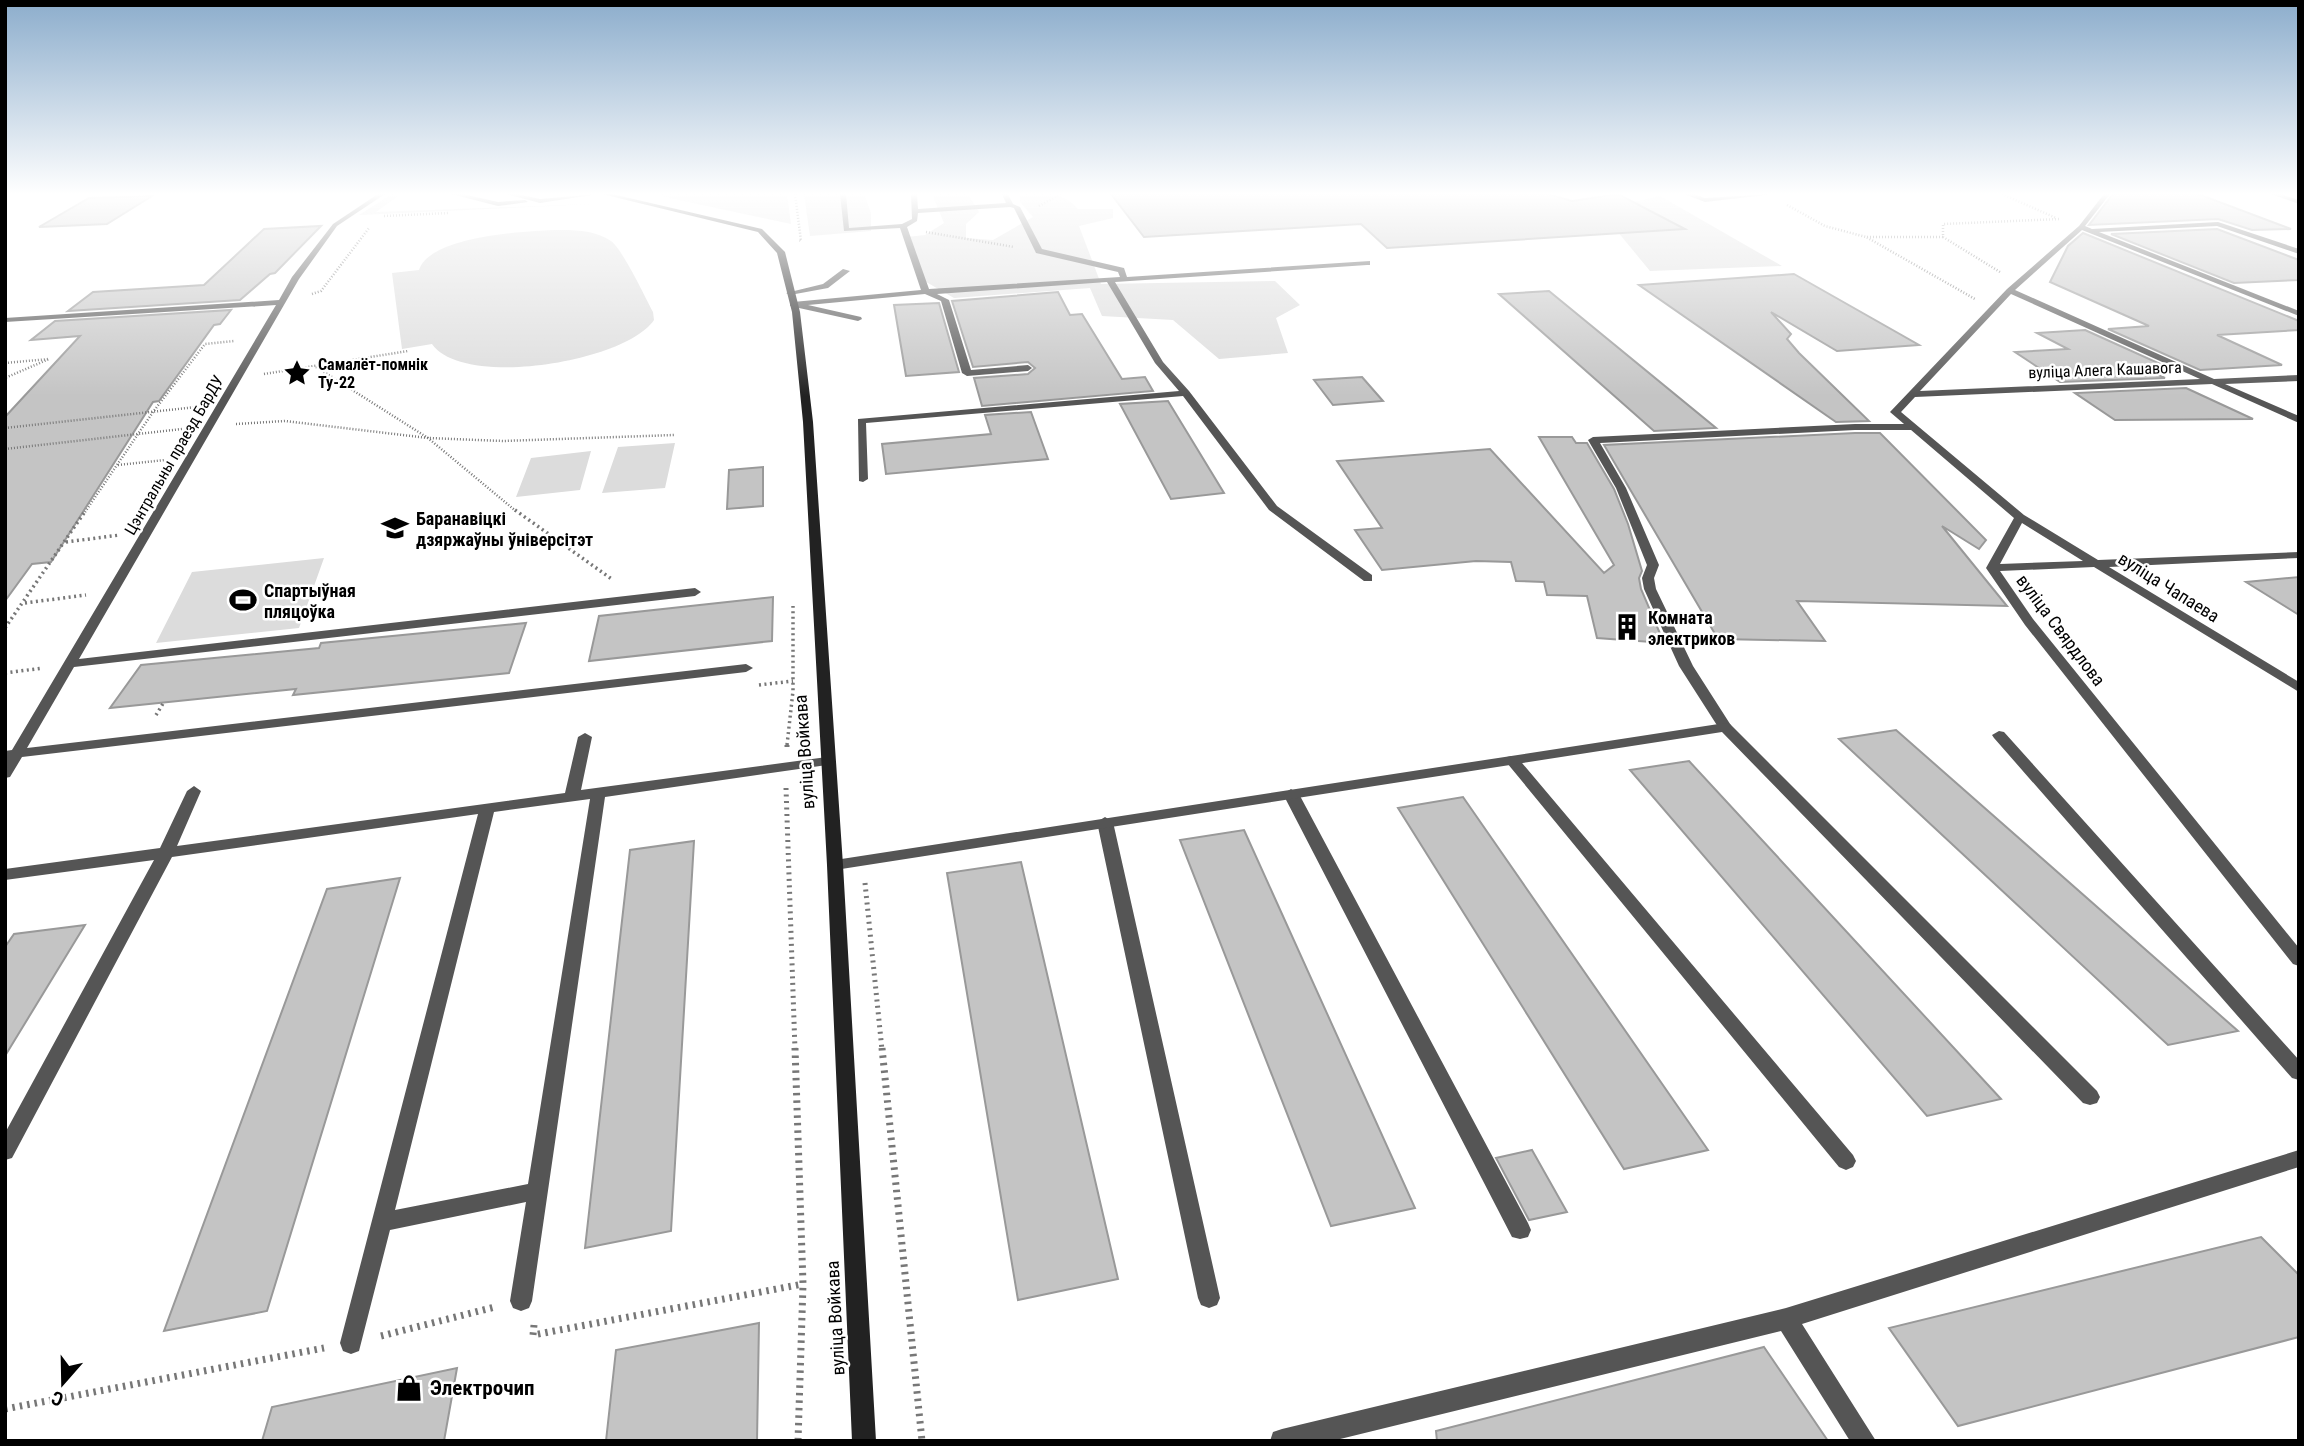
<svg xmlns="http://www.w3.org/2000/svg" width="2304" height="1446" font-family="'Roboto Condensed',sans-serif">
	<rect width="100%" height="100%" fill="#fff"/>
	<path fill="#dcdcdc" d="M392 194H401L376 212 593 204 359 215Z
		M651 194H787L791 224Z
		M804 194H864L871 213V231L810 236Z
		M932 194H968L979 212 966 224V238L993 240 1033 217 1020 202 1019 195C1041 192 1063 191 1078 209H1113V218L1079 226 1101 284 1275 281 1300 305 1276 318 1288 353 1219 359 1173 320 1102 316 1090 288 954 298 921 279 907 237 925 235 944 223Z
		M1660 196 1782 266 1650 271 1603 214 1621 205Z
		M535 231C558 230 591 227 611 241 623 250 645 297 653 312L654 320C626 362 463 389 432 344L402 349 392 273 419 270C429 239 507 233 535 231Z
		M675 443 665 488 602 493 618 447Z
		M591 451 580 490 516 497 531 458Z
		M324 558 299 628 156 643 192 572Z"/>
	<path fill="#c4c4c4" stroke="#999" stroke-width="2" d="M1111 194H1548L1572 201 1618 194 1685 229 1387 248 1361 224 1144 237Z
		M2113 194H2198L2291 229 2252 230 2218 219 2089 225Z
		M152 196 107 224 39 227 89 198Z
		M321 226 275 273 270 274 240 300 68 311 93 292 204 285 264 229Z
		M2217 229 2299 260V280L2234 283 2111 234Z
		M2083 233 2299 321V330L2217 335 2282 365 2200 370 2108 329 2149 326 2050 282 2068 246Z
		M1794 274 1919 345 1837 351 1771 312 1791 334 1787 339 1799 353 1869 421 1836 422 1639 285Z
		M1549 291 1716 428 1654 431 1499 294Z
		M1058 292 1070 315 1082 314 1122 379 1145 377 1153 391 982 406 974 378 1028 374 1035 368 1028 362 973 367 952 301Z
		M939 303 959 372 906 376 894 305Z
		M231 310 220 324 214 325 159 401 153 402 51 562 32 564 5 601V417L80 336 31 340 55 321Z
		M2085 330 2176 371 2154 373 2165 378 2060 382 2015 352 2068 349 2037 333Z
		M1362 377 1383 401 1333 405 1314 380Z
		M2186 388 2253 419 2115 420 2075 393Z
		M1168 401 1224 493 1171 499 1120 404Z
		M1031 412 1048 459 886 474 882 444 991 434 985 415Z
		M1855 433H1880L1986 540 1979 549 1942 526 2007 606 1797 601 1825 641 1718 639 1604 445Z
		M1539 437H1572L1576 443H1587L1614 489 1628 524 1642 571 1639 578 1641 589 1664 643 1597 638 1587 596 1547 595 1544 582 1516 581 1511 562 1476 561 1382 570 1355 530 1382 528 1337 461 1490 449 1604 573 1614 565Z
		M763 467V506L727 509 729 470Z
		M2299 577V615L2246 582Z
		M773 597 772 641 589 661 599 616Z
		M526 623 509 673 293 695 296 689 110 708 141 665 319 648 321 643Z
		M1896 730 2238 1031 2168 1045 1839 739Z
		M1689 761 2001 1099 1927 1116 1630 770Z
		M1463 797 1708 1150 1624 1169 1398 808Z
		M1244 830 1415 1208 1331 1226 1180 840Z
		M694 841 671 1231 585 1248 630 850Z
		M1021 862 1118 1279 1018 1300 947 873Z
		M400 878 267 1311 164 1331 327 889Z
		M85 925 5 1056V947L14 934Z
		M1532 1150 1567 1212 1529 1220 1496 1158Z
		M2261 1237 2299 1275V1337L1958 1426 1889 1328Z
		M759 1323 757 1441H606L616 1350Z
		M1764 1347 1828 1441H1437L1436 1431Z
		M457 1368 444 1441H262L272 1407Z"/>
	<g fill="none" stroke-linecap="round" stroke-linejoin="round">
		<path stroke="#777" stroke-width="2.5" stroke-dasharray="1 2" stroke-linecap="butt" d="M795 194 801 241 798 239
			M2002 194 2056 218
			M1787 205 1825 226 1866 237
			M1039 206 1061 194
			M384 216 448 213
			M926 232 1014 247
			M1943 237H1866L1975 299
			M2000 272 1943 237V224L2060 219
			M312 294 321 291 369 228
			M5 363 49 359 5 378
			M316 367 428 438 517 512
			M264 374 408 351
			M236 424 285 421 428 438 503 441 674 435
			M5 428 196 407
			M5 449 182 429
			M118 465 165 460
			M85 512 153 412 205 344 234 341"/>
		<path stroke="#777" stroke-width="3.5" stroke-dasharray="2 3.5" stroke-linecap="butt" d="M515 510 613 580
			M66 542 120 535
			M25 603 86 595
			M5 628 86 510
			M5 673 43 668
			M759 685 793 681
			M156 715 164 702
			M787 745 793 691V606"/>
		<path stroke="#777" stroke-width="5" stroke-dasharray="2 4.5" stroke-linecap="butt" d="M787 747V744
			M786 788 795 1050
			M865 883 882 1050"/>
		<path stroke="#777" stroke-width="7" stroke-dasharray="2.5 5" stroke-linecap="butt" d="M795 1048 803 1284 798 1441
			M882 1048 922 1441
			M534 1325 533 1335 803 1284
			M381 1336 495 1307
			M5 1409 324 1348"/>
		<path fill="#555" fill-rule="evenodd" d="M378 194H385L337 226 299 279 79 659 695 588 701 592 695 596 74 667 27 748 746 664 753 668 746 672 22 757 10 777 5 778V751L12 750 276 305 5 322V318L279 300 292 277 333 224Z
			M451 194H462L498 202 525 200 528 202 498 206Z
			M506 194H517L540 199 598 194 540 203Z
			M840 194H846L849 228 902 224 912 219 911 194H917L918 209 1006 203 1002 194H1008L1013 204 1020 207 1042 249 1124 268 1127 277 1370 261V265H1367L1115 282 1163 362 1189 391 1277 506 1372 575V581H1364L1269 510 1183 396 866 423 868 479 863 482 859 481 858 419 1179 391 1155 363 1107 282 937 294 949 300 971 370 1028 365 1032 368 1028 371 967 376 962 373 941 301 925 294 808 305 861 317 862 319 858 321 790 306V302H793L921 290 900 228 844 231ZM1010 207 1014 208 1036 253 1118 272 1120 277 929 289 907 227 917 221 918 213Z
			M1684 194H1693L1705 198 1774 194 1705 202Z
			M843 269 850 271 828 288 790 295 786 293 823 284Z
			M1855 424H1913L1918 427 1913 430H1855L1600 443 1626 488 1659 565 1654 578 1656 589 1693 666 1732 727 1730 730H1720L1679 666 1644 589 1642 578 1647 565 1616 488 1588 440 1593 437Z
			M1999 731 2004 732 2299 1060V1080L2292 1078 1994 738 1992 735Z
			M585 733 592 737 581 790 827 757 834 761 827 765 605 797 532 1301 529 1308 521 1311 513 1308 510 1301 526 1202 390 1230 359 1351 351 1354 343 1351 340 1343 478 814 172 857 12 1158 5 1160V1133L154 860 5 880V869L160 848 187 791 194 786 201 791 177 846 565 793 578 737ZM590 799 528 1184 395 1210 494 812Z
			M1512 756 1517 757 1853 1155 1856 1161 1853 1167 1846 1170 1839 1167 1507 763 1505 760 1507 757Z
			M1291 789 1299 794 1528 1223 1531 1230 1528 1237 1520 1239 1512 1237 1283 794Z
			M1105 817 1113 822 1220 1298 1217 1305 1209 1308 1201 1305 1198 1298 1097 822Z
			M2299 1150V1167L1802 1324 1876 1441H1850L1781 1331 1332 1441H1270L1273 1432 1282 1429 1786 1308Z"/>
		<path fill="#555" fill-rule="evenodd" d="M2104 194H2110L2085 226 2092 229 2218 222 2299 249V254L2217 226 2099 232 2299 311V316L2082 230 2015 290 2214 379 2299 375V381L2225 384 2299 416V423L2212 384 1915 397 1901 412 2024 515 2098 560 2299 552V558L2109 567 2299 682V692L2094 567 2000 571 2033 619 2299 948V966L2293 964 2025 625 1986 568 2014 518 1890 412 2007 289 2079 226ZM2011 294 2200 379 1920 391ZM2022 523 2083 561 2000 564Z
			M2271 194H2280L2299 200V204Z
			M1725 723 1730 724 2097 1091 2100 1097 2097 1103 2090 1105 2083 1103 1722 732 835 870 829 869 827 865 829 861 835 860Z"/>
		<path fill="#222" fill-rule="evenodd" d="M602 194H612L762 229 785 252 800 312 813 422 843 865 876 1441H852L827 865 803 422 792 312 777 253 758 232Z"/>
	</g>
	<linearGradient id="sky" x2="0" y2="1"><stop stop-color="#8cadcc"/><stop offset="0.49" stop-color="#fff"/><stop offset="1" stop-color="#fff" stop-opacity="0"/></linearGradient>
	<rect width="2304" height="396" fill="url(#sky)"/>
	<defs>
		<symbol id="sight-bare" viewBox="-9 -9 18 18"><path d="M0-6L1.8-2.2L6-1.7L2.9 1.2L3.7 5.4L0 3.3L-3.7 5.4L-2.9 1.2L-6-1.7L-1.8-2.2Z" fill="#000" stroke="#fff" stroke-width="2.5" paint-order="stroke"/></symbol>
		<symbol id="university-bare" viewBox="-9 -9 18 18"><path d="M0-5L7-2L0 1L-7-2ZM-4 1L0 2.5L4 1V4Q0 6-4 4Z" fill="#000" stroke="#fff" stroke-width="2.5" paint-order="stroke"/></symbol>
		<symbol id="stadium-bare" viewBox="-9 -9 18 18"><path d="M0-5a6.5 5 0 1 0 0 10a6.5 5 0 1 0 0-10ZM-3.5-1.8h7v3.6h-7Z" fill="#000" stroke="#fff" stroke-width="2.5" paint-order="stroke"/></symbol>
		<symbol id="building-bare" viewBox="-9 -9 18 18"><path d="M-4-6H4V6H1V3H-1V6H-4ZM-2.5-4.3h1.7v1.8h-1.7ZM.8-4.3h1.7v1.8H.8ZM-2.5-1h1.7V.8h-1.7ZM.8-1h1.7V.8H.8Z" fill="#000" stroke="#fff" stroke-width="2.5" paint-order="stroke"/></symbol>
		<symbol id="shop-bare" viewBox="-9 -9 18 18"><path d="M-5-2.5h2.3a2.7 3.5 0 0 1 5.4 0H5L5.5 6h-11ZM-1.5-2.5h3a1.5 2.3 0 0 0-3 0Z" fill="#000" stroke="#fff" stroke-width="2.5" paint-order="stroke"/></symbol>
	</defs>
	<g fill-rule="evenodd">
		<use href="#sight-bare" x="278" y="354" width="38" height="38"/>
		<use href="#university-bare" x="376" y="509" width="38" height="38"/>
		<use href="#stadium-bare" x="224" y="581" width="38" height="38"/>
		<use href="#building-bare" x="1608" y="608" width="38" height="38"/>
		<use href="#shop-bare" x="390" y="1369" width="38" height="38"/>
	</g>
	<g text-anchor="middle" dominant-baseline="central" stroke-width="5" stroke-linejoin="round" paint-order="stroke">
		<g font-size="16" font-weight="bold" fill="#000" stroke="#fff" text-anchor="start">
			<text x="318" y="364">Самалёт-помнік<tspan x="318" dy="18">Ту-22</tspan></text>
		</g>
		<g font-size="16" fill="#000" stroke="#fff">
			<text transform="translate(2105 370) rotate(-2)">вуліца Алега Кашавога</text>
			<text transform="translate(174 455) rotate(-60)">Цэнтральны праезд БарДУ</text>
		</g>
		<g font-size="18" font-weight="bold" fill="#000" stroke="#fff" text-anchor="start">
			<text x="416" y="518">Баранавіцкі<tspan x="416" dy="21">дзяржаўны ўніверсітэт</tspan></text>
			<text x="264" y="590">Спартыўная<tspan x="264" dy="21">пляцоўка</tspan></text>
			<text x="1648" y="617">Комната<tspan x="1648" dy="21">электриков</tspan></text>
		</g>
		<g font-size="18" fill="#000" stroke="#fff">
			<text transform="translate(2169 587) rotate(32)">вуліца Чапаева</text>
			<text transform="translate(2061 630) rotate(53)">вуліца Свярдлова</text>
			<text transform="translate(804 752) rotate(-94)">вуліца Войкава</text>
			<text transform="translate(835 1318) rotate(-93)">вуліца Войкава</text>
		</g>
		<g font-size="21" font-weight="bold" fill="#000" stroke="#fff" text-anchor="start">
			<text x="430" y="1388">Электрочип</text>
		</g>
	</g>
	<rect width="2304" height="1446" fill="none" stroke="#000000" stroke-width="14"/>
	<g transform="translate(63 1383) rotate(200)" stroke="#ffffff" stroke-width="5" paint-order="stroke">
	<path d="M0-5L12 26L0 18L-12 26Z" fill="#000000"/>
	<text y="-10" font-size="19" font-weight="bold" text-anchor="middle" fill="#000000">С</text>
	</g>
</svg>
